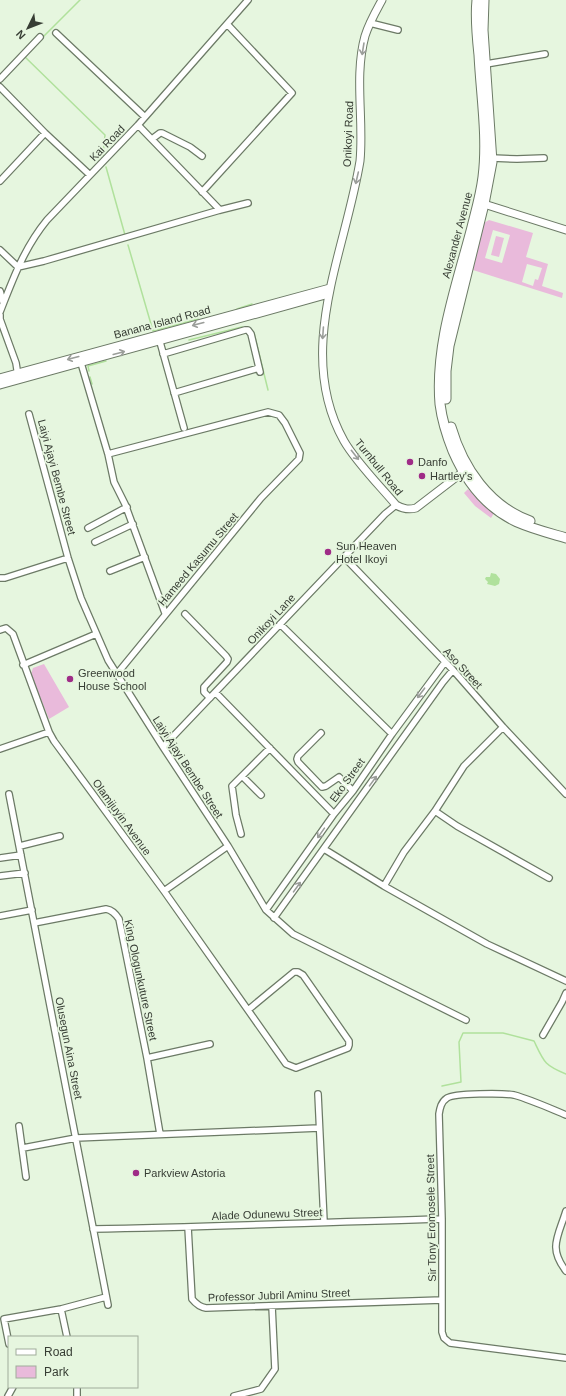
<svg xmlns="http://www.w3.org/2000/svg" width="566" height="1396" font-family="Helvetica,sans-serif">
	<rect width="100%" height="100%" fill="#e6f6df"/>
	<path fill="#e9badb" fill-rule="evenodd" d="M489 220 533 233 526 257 548 264 542 286 563 293 562 298 473 270 484 223ZM493 230 510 235 502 263 485 258ZM527 264 542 268 538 280 535 279 533 286 522 282Z
		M496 236 504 238 499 257 491 255Z
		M468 489 482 504 494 513 491 518 475 506 464 493Z
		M44 664 69 707 49 719 31 674 33 668Z"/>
	<path fill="#b0e19c" d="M491 573 496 574 500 579 499 584 495 586 487 584 488 582 485 579 486 577H490Z"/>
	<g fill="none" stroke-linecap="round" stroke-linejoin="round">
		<path stroke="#b0e19c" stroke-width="1.5" d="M42 38 80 0
			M25 55 24 56 105 135 103 155
			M106 167 125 235
			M128 245 153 331 198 319
			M237 309 252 304
			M252 333H254L268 390
			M189 340 242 327 244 328
			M89 371 88 366 106 361
			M90 377 92 384
			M442 1086 461 1082 459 1042 463 1033H503L534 1041C544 1062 544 1065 566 1074"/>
		<defs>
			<path id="minor" d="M370 23 398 30
				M56 33 145 117
				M486 64 545 54
				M0 79 40 37
				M0 87 45 133 90 175
				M138 125 220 210
				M152 139 160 133H162L190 147 202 156
				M492 158 517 159 544 158
				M0 181 45 133
				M202 192 292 93 227 24
				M0 250 18 267 44 261 220 210 248 203
				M0 291 3 302
				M0 312C13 279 24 248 47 220L138 125 248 0
				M0 315V319L16 363 18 376
				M160 342 184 428
				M163 354 245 330H248L251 334 260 372
				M81 363 108 454 114 482 125 504 165 613
				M174 393 259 368
				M29 414 68 558 81 598 108 660 163 747 228 846 266 910 293 934 466 1020
				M108 454 268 412 279 415 285 423 300 453 299 459 261 498 116 675
				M88 528 127 507
				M95 542 133 524
				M344 557 453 670 503 727 566 794
				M110 571 145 557
				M0 578H5L68 558
				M185 614 226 656 228 659 227 662 204 687V692L210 698
				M280 624 392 734
				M0 630 6 628 13 634 49 732 54 741 164 891 286 1064 296 1068 348 1048 349 1045V1041L303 975 298 972H294L248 1010
				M23 665 96 634
				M216 693 334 814
				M321 733 298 756 297 759 298 762 322 787 326 786 339 777 353 791
				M163 747 385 514 396 505
				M0 749 49 732
				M242 776 261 795
				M9 794 108 1305
				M435 811 457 826 549 878
				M241 834 236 815 232 786 270 748
				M20 846 60 836
				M324 849 384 886 487 944 566 981
				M0 858 21 855
				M0 876 25 873
				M384 886 404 852 435 811 464 766 503 727
				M164 891 228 846
				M266 910 334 814 353 791 392 734 445 662
				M0 916 32 910
				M274 918 443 682 453 670
				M34 923 106 909C112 910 115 913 119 919L147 1058 160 1134
				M543 1035 562 1002 566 993
				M147 1058 210 1044
				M318 1094 324 1222
				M566 1115C549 1108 532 1100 514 1095 504 1093 454 1093 447 1098 441 1102 440 1108 439 1114L442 1219V1332L444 1338 450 1343 566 1358
				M19 1126 26 1177
				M23 1148 76 1138 319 1128
				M566 1211C558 1237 548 1248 566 1271
				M188 1227 192 1299C196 1304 200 1307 206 1308L442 1300
				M93 1229C210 1227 326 1222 442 1219
				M61 1309 67 1337
				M9 1344 4 1319 61 1309 106 1297
				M8 1396 13 1387
				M77 1396V1387
				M234 1396 261 1389 275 1369 272 1306"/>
			<path id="tertiary" d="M382 0C376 11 369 23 365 36 354 76 364 120 360 161 345 253 294 352 344 441 356 462 380 486 396 505 403 509 408 510 416 508L463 472
				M484 204 566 230
				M0 378 330 288
				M0 385 329 294"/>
			<path id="primary" d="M477 0C475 18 477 36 479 55 481 95 488 137 483 177 481 194 476 211 472 227 457 285 435 344 440 404 442 420 447 436 453 451 466 481 487 508 517 522 533 529 549 533 566 538
				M446 399V371L449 346 484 204 492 162 483 30 484 0
				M451 427C463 468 489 506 530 521"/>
		</defs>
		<use href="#minor" stroke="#6c7a66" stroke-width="8"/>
		<use href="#tertiary" stroke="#6c7a66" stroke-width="9"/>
		<use href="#primary" stroke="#6c7a66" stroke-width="11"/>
		<use href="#minor" stroke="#fff" stroke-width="5.5"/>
		<use href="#tertiary" stroke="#fff" stroke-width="7"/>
		<use href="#primary" stroke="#fff" stroke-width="9"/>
	</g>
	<defs><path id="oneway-shaft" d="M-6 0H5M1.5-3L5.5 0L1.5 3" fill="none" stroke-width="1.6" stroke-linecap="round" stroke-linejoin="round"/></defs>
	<g stroke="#9b9e9a">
		<use href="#oneway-shaft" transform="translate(363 49) rotate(99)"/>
		<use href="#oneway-shaft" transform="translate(357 178) rotate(103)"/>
		<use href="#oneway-shaft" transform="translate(198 324) rotate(165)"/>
		<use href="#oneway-shaft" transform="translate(323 333) rotate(94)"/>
		<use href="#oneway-shaft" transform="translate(119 353) rotate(-15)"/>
		<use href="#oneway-shaft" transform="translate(73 358) rotate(165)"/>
		<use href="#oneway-shaft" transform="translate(355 455) rotate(52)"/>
		<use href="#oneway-shaft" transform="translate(421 693) rotate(127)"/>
		<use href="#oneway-shaft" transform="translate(373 781) rotate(-54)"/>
		<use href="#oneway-shaft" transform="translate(321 833) rotate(125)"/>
		<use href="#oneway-shaft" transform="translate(297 887) rotate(-54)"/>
	</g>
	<g fill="#9f2c87" stroke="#e6f6df" stroke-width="1.5">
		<circle cx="410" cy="462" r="4"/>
		<circle cx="422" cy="476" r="4"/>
		<circle cx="328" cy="552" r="4"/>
		<circle cx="70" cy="679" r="4"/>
		<circle cx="136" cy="1173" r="4"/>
	</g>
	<g text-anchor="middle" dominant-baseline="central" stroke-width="3.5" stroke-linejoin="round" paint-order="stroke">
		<g font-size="11" fill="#373d34" stroke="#e6f6df">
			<text transform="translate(348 134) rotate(-88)">Onikoyi Road</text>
			<text transform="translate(107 143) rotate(-46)">Kai Road</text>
			<text transform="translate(457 235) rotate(-75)">Alexander Avenue</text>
			<text transform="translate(162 322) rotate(-15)">Banana Island Road</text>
			<text transform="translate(379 467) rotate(51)">Turnbull Road</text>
			<text transform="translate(57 477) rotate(75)">Laiyi Ajayi Bembe Street</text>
			<text transform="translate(198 559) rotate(-50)">Hameed Kasumu Street</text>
			<text transform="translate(271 619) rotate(-47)">Onikoyi Lane</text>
			<text transform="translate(463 668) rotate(47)">Aso Street</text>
			<text transform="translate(188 767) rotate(57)">Laiyi Ajayi Bembe Street</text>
			<text transform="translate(347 780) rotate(-54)">Eko Street</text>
			<text transform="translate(122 817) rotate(54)">Olamijuyin Avenue</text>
			<text transform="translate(141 980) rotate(78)">King Ologunkuture Street</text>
			<text transform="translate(69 1048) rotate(79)">Olusegun Aina Street</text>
			<text transform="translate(267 1214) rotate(-2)">Alade Odunewu Street</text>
			<text transform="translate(431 1218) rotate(-91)">Sir Tony Eromosele Street</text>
			<text transform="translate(279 1295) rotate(-2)">Professor Jubril Aminu Street</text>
		</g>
		<g font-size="11" fill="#373d34" stroke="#e6f6df" text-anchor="start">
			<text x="418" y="462">Danfo</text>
			<text x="430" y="476">Hartley's</text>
			<text x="336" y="546">Sun Heaven<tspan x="336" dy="13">Hotel Ikoyi</tspan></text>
			<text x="78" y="673">Greenwood<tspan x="78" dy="13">House School</tspan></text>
			<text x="144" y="1173">Parkview Astoria</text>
		</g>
	</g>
	<rect x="8" y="1336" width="130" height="52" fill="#e6f6df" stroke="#a0ac9b"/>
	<rect x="16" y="1349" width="20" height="6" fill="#ffffff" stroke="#a0ac9b"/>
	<text x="44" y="1356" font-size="12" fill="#373d34">Road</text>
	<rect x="16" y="1366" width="20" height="12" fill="#e9badb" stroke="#a0ac9b"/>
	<text x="44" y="1376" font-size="12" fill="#373d34">Park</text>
	<g transform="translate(28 28) rotate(227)" stroke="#e6f6df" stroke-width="3" paint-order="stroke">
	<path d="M0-3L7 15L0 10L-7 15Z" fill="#373d34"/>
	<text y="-6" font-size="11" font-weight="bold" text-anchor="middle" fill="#373d34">N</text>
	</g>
</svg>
